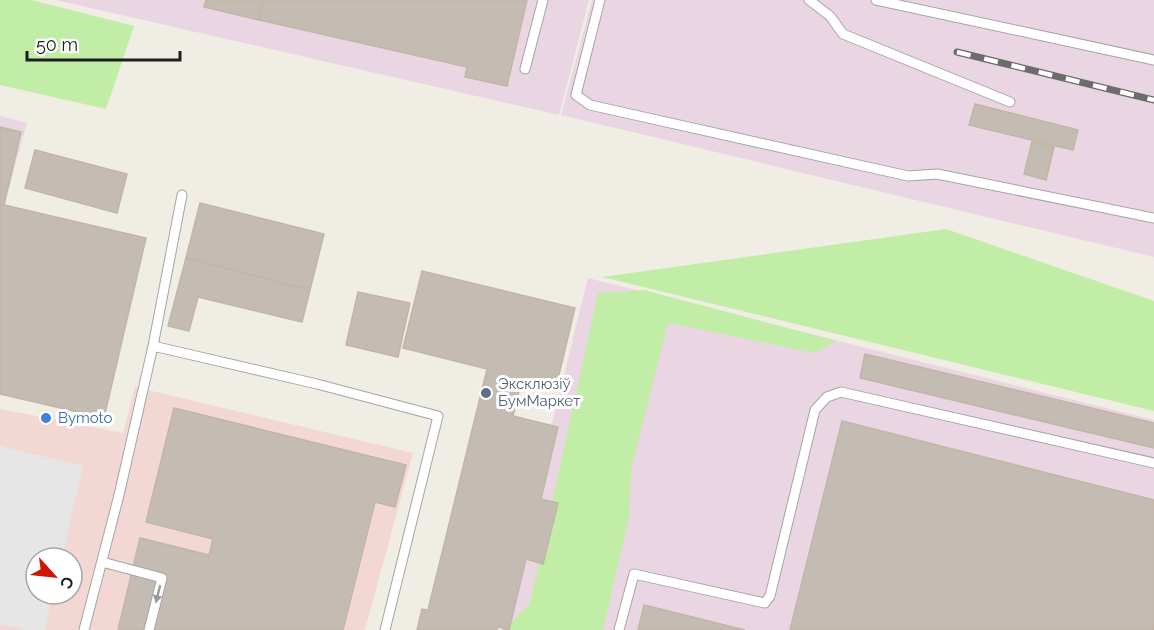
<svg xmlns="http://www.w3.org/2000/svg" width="1154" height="630" font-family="Raleway,sans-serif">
	<rect width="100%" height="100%" fill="#f0ede4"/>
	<path fill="#f2d7d2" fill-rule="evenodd" d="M135 387 413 453 365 630H0V409L123 433ZM36 558H72V594H36Z"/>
	<path fill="#ead5e3" d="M56 0H589L559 115Z
		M592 0H1154V257L561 115Z
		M0 116 27 123 4 205 0 204Z
		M588 278 1154 420V630H501Z"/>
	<path fill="#c2eda6" d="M0 0H31L134 26 106 109 0 85Z
		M946 229 1154 301V411L602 277Z
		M644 290 837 341 814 353 668 323 631 469 629 517 603 630H504L530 603 598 293Z"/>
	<path fill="#e6e6e6" d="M0 446 83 466 62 558H36V594H53L45 630H25L0 624Z"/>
	<path fill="#c4bcb3" stroke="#c3b5a5" stroke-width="1.5" d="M206 0H263L259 20 204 7Z
		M263 0H527L507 86 465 77 467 67 259 20Z
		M975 104 1078 130 1073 150 969 125Z
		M0 127 21 132 4 205 0 204Z
		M1032 142 1054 147 1046 180 1024 174Z
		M35 150 127 174 117 213 25 188Z
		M200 203 324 234 310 290 186 258Z
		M0 204 146 238 104 418 0 394Z
		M186 258 310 290 302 322 198 297 189 331 168 326Z
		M422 271 575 308 556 387 522 378 513 416 558 427 541 499 558 503 543 564 526 559 509 630 498 627 497 630H417L422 609 428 610 487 369 403 348Z
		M358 292 410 303 398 357 346 345Z
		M865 354 1154 423V448L860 378Z
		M174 408 406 465 395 507 375 502 343 630H118L140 538 209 555 213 539 146 522Z
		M842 421 1154 500V630H790Z
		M644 605 745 630H638Z"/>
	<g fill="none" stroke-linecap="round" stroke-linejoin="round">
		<defs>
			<path id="service" d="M600 0 576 95 590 105 908 176 937 174 1154 218
				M809 0 830 16 843 34 1010 102
				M876 0 1154 60
				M525 69 543 0
				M153 346 182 195
				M102 562 162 578 149 630
				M84 630 119 495 153 346 317 384 438 416 385 630
				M619 630 634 574 765 603 770 596 815 410 827 397 841 392 1154 463"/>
		</defs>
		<use href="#service" stroke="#a5a5a5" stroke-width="11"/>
		<use href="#service" stroke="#fff" stroke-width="9"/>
		<defs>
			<path id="rail" d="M957 52 1154 100"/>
		</defs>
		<use href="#rail" stroke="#6c6c6c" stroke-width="7"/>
		<use href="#rail" stroke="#fff" stroke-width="4.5" stroke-dasharray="14" stroke-linecap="butt"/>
	</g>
	<defs><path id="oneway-solid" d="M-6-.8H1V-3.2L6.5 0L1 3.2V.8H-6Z" transform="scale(1.5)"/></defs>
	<use fill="#9a9a9a" href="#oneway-solid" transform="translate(158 594) rotate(104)"/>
	<circle fill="#5c6f8a" stroke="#fff" stroke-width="2" cx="486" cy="393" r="6"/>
	<circle fill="#3f7fe0" stroke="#fff" stroke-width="2" cx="46" cy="418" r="6"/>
	<g text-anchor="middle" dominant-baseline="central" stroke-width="6" stroke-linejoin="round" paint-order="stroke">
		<g font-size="15" fill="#4e5e75" stroke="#fff" text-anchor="start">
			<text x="498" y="384">Эксклюзіў<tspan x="498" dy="17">БумМаркет</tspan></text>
		</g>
		<g font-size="15" fill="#366cbe" stroke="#fff" text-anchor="start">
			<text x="58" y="418">Bymoto</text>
		</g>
	</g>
	<g transform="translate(54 576) rotate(117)"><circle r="28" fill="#ffffff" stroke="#a5a5a5" stroke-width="1.5"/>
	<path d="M0-4.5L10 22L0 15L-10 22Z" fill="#cd1700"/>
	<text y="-9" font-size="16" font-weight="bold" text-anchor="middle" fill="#1e1e1e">С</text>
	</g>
	<path d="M27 51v9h153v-9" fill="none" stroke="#1e1e1e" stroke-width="3"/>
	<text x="36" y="51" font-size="18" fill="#1e1e1e" stroke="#ffffff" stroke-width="4.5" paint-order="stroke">50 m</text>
</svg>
